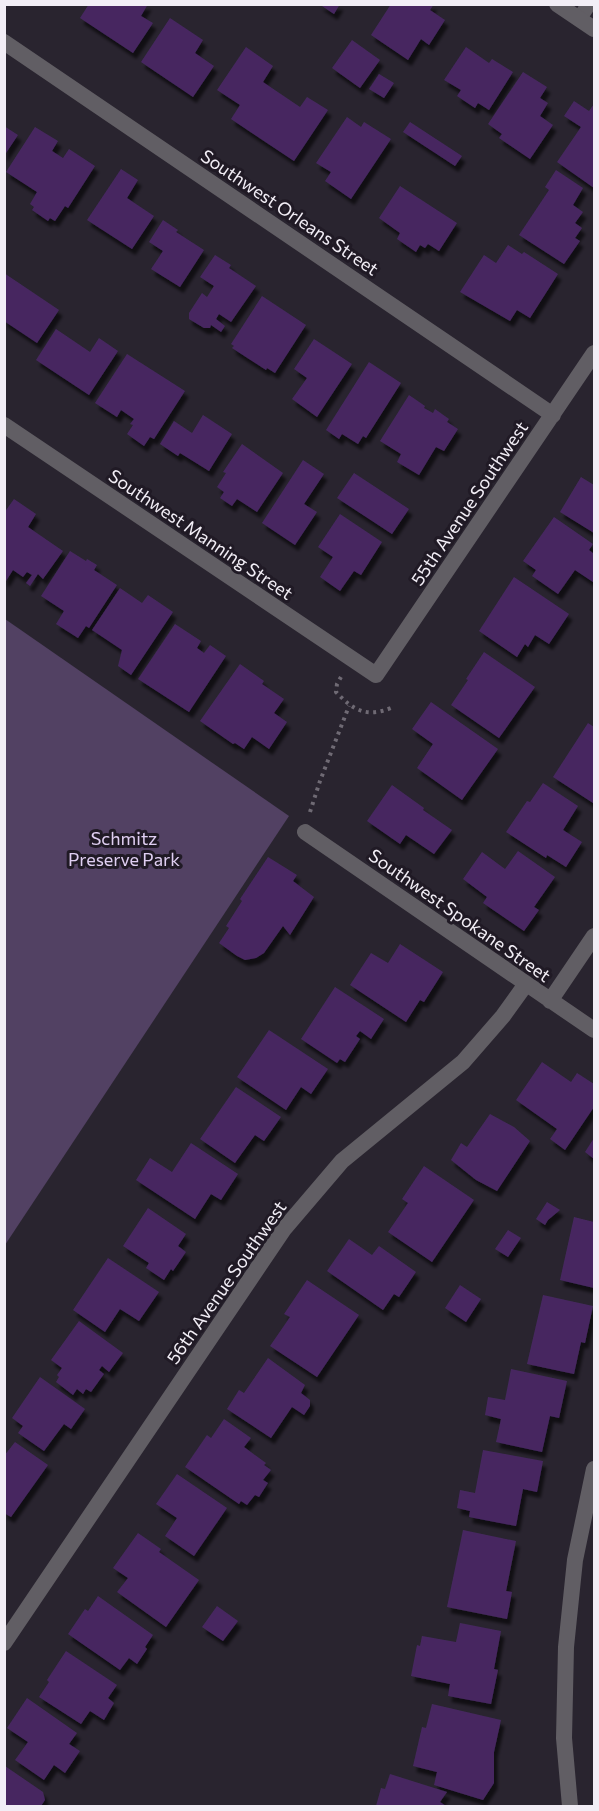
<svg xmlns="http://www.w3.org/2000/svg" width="599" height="1811" font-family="Commissioner,sans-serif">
	<defs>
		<filter id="shadow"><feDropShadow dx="3.5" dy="6" stdDeviation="1.5" flood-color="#0009"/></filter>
	</defs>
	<rect width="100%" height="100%" fill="#29242f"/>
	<path fill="#524163" d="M5 619 289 816 5 1245Z"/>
	<path fill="#462860" filter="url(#shadow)" d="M89 4H148L141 16 153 23 133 53 80 18Z
		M319 4H340L334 14Z
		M391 4H434L430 10 445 20 429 45 421 39 408 60 371 35Z
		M170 18 203 40 195 53 214 66 193 97 141 62Z
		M352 40 380 60 360 88 332 68Z
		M246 47 273 66 263 82 300 107 307 97 328 110 294 161 231 119 240 105 217 90Z
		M466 47 489 63 492 59 513 72 489 110 478 103 475 108 457 96 461 90 444 80Z
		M523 72 547 87 540 98 548 103 540 116 553 125 530 159 499 138 502 134 488 124Z
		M379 74 394 83 384 98 369 89Z
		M574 101 589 111 594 104V188L557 162 581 127 564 116Z
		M347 117 361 127 364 122 391 139 351 199 325 181 331 172 316 163Z
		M410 122 462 156 455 166 403 132Z
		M4 126 18 135 4 156Z
		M35 127 58 141 52 151 63 158 69 149 95 166 68 208 65 206 55 221 50 218 48 221 32 210 34 207 30 204 37 192 6 172Z
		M121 169 138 180 127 198 154 216 132 249 87 220Z
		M556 170 583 188 573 205 583 212 575 223 582 228 575 238 580 241 564 264 519 235 549 190 545 187Z
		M400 186 457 223 439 251 428 244 425 248 420 245 416 252 397 239 400 233 379 218Z
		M163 220 178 230 176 232 204 250 180 287 151 269 163 251 149 242Z
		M508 245 522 254 524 252 558 274 530 318 517 310 510 321 460 292 484 255 496 263Z
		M215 255 231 265 229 268 256 286 231 322 219 314 216 319 225 326 221 332 211 325 210 328H204L189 319V313L202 293 207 297 214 286 200 277Z
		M4 273 59 310 37 343 4 321Z
		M262 296 306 325 275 373 267 368 266 370 232 348 234 346 231 344Z
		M56 329 90 352 99 338 118 351 89 395 36 360Z
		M314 339 352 364 317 417 292 399 307 378 294 369Z
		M127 354 185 391 154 439 150 437 144 446 127 434 133 425 130 424 134 419 121 410 117 417 95 403Z
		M369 362 401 383 366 438 363 436 358 444 342 434 339 439 326 430Z
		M409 395 425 406 424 408 433 413 435 409 449 419 447 422 458 429 444 451 436 447 419 475 397 462 401 454 380 441Z
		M203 415 232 434 209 471 180 453 178 456 160 444 174 421 192 433Z
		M242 444 283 473 257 512 237 499 232 506 220 498 224 492 217 487 226 473 223 472Z
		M303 460 324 474 304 504 317 512 295 545 262 523Z
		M354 473 409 509 392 534 337 498Z
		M581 477 594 485V533L560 512Z
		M14 499 36 514 28 527 63 551 43 579 38 574 30 586 26 583 32 575 27 572 23 577 13 570 6 581 4 580V513Z
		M340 514 382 542 361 575 354 571 340 591 320 577 333 557 318 547Z
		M554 517 593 544 589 550 594 554V580L593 582 575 570 558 594 532 576 536 570 523 561Z
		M70 551 86 561 87 559 97 565 94 570 117 585 89 628 86 626 78 638 56 624 64 611 41 596Z
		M514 577 569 614 549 644 535 635 528 647 525 644 517 657 479 631Z
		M120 588 142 603 148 595 173 612 131 675 118 666 122 650 92 630Z
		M175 624 201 641 197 648 204 653 210 645 226 656 189 712 138 679Z
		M484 652 535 687 499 738 451 705 468 680 466 679Z
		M240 664 264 681 262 684 284 699 274 713 287 722 269 749 252 737 244 749 235 743 233 744 200 721Z
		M431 702 498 749 462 800 417 768 433 744 412 729Z
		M588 723 594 727 593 803 553 777Z
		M543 783 578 806 563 830 582 842 566 867 547 855 546 858 506 832 527 801 530 802Z
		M392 785 424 808 423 810 452 830 434 854 406 835 400 844 367 821Z
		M518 851 555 877 534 907 539 910 524 931 483 903 487 897 463 879 482 852 505 869Z
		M268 857 297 875 293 881 314 897 290 935 283 926 264 953 256 958 245 960 237 956 219 943 229 928 226 926 242 901 240 899Z
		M400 944 443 972 424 1002 420 1000 406 1022 350 985 371 953 388 963Z
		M335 987 384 1019 371 1039 360 1031 356 1036 360 1039 345 1062 340 1059 337 1063 301 1039Z
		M269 1030 328 1069 311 1094 301 1087 286 1110 237 1077Z
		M542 1062 571 1082 577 1073 594 1084V1107L565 1150 550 1139 557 1129 516 1100Z
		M236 1087 281 1117 264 1141 255 1135 235 1163 200 1139Z
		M490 1114 514 1127 530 1141 497 1191 476 1180 451 1160 461 1143 467 1147Z
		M594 1138V1159L585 1152Z
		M191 1143 238 1174 221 1200 211 1194 195 1219 136 1180 150 1158 172 1172Z
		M424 1166 474 1200 432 1262 388 1232 408 1203 402 1199Z
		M547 1202 560 1210 548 1220 545 1225 536 1219Z
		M148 1208 186 1234 178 1246 186 1252 173 1271 171 1269 164 1280 146 1268 149 1263 123 1246Z
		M574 1217 594 1222V1288L560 1280Z
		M508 1230 521 1238 508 1257 495 1249Z
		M349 1239 372 1255 379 1246 416 1272 399 1297 394 1294 383 1310 327 1271Z
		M108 1258 159 1292 139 1321 120 1309 105 1332 73 1310Z
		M307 1280 359 1315 317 1377 270 1346 290 1317 284 1314Z
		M460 1285 481 1299 466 1322 445 1308Z
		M543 1295 593 1306 585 1343 581 1342 574 1374 527 1364Z
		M79 1321 123 1353 109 1372 102 1366 99 1370 104 1374 91 1392 86 1389 83 1394 77 1389 73 1395 56 1382 59 1377 57 1375 62 1368 51 1360Z
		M268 1358 305 1385 301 1393 310 1400V1406L304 1415 292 1407 271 1438 227 1409 239 1390 244 1393Z
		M511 1369 567 1381 559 1418 550 1416 542 1452 496 1442 501 1419 485 1415 488 1397 505 1400Z
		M40 1377 85 1409 71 1429 64 1424 44 1451 18 1433 23 1426 12 1418Z
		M224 1419 251 1438 244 1447 266 1463 264 1465 271 1470 263 1480 268 1483 259 1497 255 1495 247 1505 241 1501 239 1504 185 1467 207 1435 211 1438Z
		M15 1442 48 1465 11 1517 4 1513V1456Z
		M483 1450 543 1461 537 1492 523 1489 516 1526 469 1517 470 1511 457 1508 460 1490 475 1493Z
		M177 1474 227 1508 194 1556 165 1536 177 1518 156 1504Z
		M463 1530 516 1541 506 1591 512 1592 507 1619 447 1607Z
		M138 1533 161 1549 159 1552 199 1580 166 1627 117 1592 128 1578 113 1568Z
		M98 1596 153 1635 145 1647 147 1649 137 1664 129 1658 120 1670 68 1634 85 1609 88 1611Z
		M217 1606 238 1621 223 1641 202 1627Z
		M460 1623 501 1631 494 1669 498 1670 491 1704 448 1696 450 1684 411 1676 417 1645 420 1646 422 1636 456 1642Z
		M66 1651 117 1685 108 1698 114 1703 104 1720 90 1711 81 1724 39 1697 49 1682 47 1680Z
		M27 1698 77 1733 69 1744 80 1751 65 1773 54 1765 44 1780 15 1760 28 1742 7 1728Z
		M432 1704 501 1720 494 1752V1783L483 1800 434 1785 437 1772 413 1766 422 1727 426 1728Z
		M5 1766 43 1792 45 1800 41 1806H5Z
		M390 1774 447 1792 440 1802 446 1806H376L381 1788 385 1789Z"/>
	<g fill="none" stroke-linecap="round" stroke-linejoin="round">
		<path stroke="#6f6a74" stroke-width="4" stroke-dasharray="3 4.5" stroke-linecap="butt" d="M341 677 337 684 336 692C353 710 366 718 391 708
			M310 812 320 781 349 706"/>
		<path stroke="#615e64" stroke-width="15" d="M579 19 589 4"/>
		<path stroke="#615e64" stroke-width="16" d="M4 42 553 415
			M4 425 376 675 594 353
			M305 832 594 1030
			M550 1001 594 936
			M4 1643 284 1229 342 1161 463 1062 503 1016 526 984
			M570 1806 564 1738 566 1647 575 1560 594 1469"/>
		<path stroke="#615e64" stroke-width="16" d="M557 4 594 29"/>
	</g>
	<g text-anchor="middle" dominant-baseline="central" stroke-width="6" stroke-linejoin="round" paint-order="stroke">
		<g font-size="18" fill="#f2eef6" stroke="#201a25">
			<text transform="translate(290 212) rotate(34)">Southwest Orleans Street</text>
			<text transform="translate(469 503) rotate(-56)">55th Avenue Southwest</text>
			<text transform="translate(201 534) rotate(34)">Southwest Manning Street</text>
			<text transform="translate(460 915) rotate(35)">Southwest Spokane Street</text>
			<text transform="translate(226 1282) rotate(-55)">56th Avenue Southwest</text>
		</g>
		<g font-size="18" fill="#e0cff2" stroke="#201a25">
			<text x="124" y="838">Schmitz<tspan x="124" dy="21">Preserve Park</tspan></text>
		</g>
	</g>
	<rect width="599" height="1811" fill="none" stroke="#f2eef6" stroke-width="12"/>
</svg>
